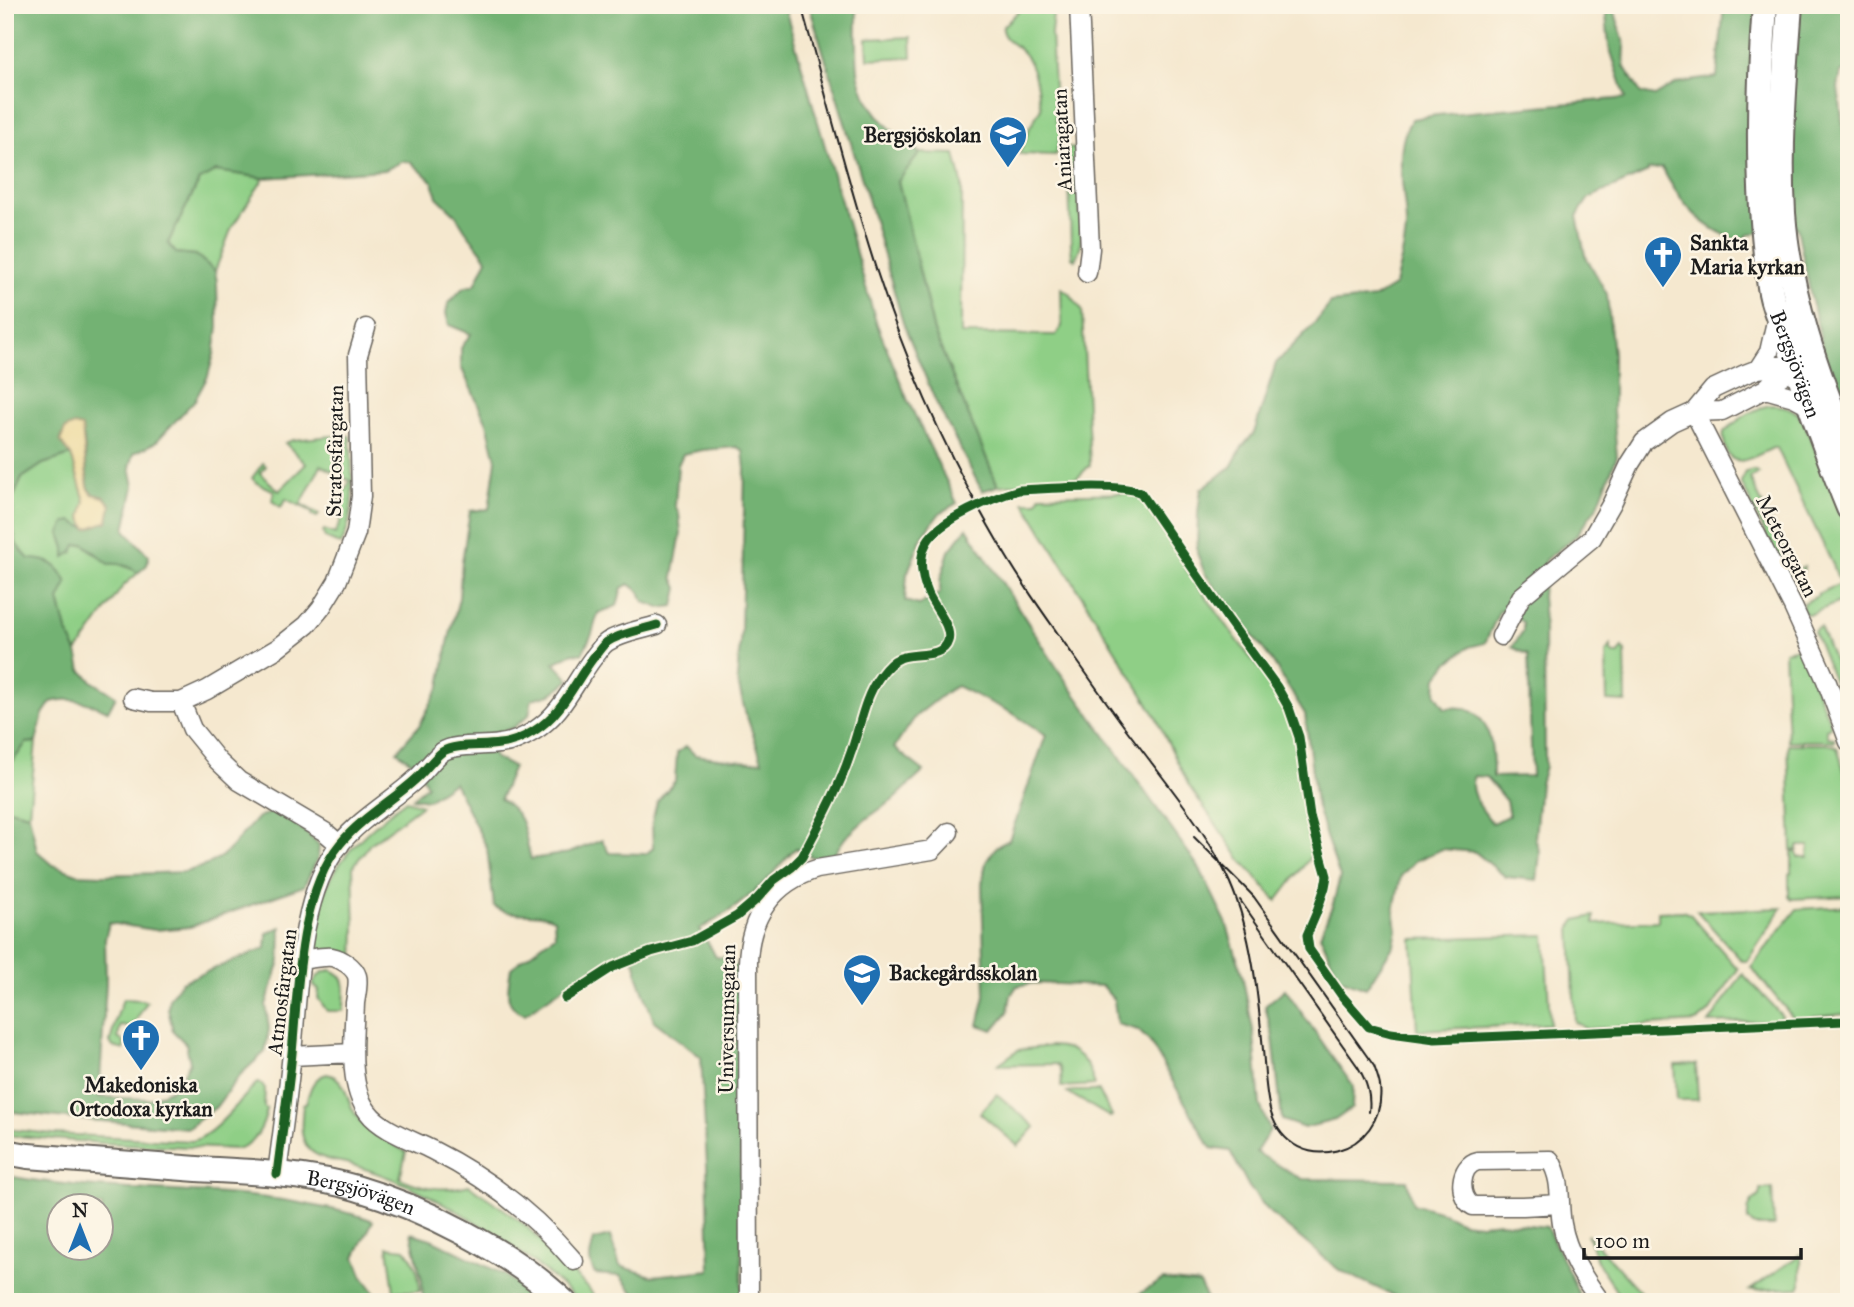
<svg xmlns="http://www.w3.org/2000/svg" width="1854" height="1307" font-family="'IM FELL Great Primer',serif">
	<rect width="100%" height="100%" fill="#fcf5e5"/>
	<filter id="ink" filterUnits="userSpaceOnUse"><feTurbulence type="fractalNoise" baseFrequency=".0143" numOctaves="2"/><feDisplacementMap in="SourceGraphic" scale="14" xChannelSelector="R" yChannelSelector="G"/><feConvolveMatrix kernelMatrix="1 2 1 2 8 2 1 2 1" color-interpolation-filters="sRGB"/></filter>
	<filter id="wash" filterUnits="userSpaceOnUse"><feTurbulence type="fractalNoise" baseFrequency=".00686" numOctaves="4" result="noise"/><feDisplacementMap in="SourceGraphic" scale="28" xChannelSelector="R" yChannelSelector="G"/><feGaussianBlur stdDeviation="1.57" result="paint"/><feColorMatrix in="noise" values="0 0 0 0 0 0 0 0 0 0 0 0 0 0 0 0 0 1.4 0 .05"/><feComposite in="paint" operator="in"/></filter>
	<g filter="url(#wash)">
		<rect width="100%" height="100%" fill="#f5e8cf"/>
		<path fill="#8fcf86" stroke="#567651" stroke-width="2" d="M1025 5H1054L1051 34 1056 122 1060 123V137L1056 155 1019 154 1029 129 1041 108C1037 90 1036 70 1025 55 1017 44 1001 40 1002 27Z
			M911 37 912 57 868 59 867 39Z
			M1068 147 1073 148 1077 151 1081 237 1080 248 1075 260 1072 257 1071 245Z
			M920 153 955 154 962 183 961 334 1056 335 1062 326 1061 288 1070 294 1082 310 1090 465 1077 478 998 486 934 332 898 181Z
			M216 171 264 178 232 227 215 271 196 255 176 253 168 243 199 181Z
			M1770 405C1788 405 1796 409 1805 424L1849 532V598L1811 614H1806L1802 608 1803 603 1818 596V594L1840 584 1833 565 1777 448H1773C1758 454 1733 473 1726 449 1724 443 1723 438 1724 432 1737 420 1752 409 1770 405Z
			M332 436H350C352 470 357 514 341 545L325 538 323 532 324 530 335 534 344 514 335 509 350 481 321 465 301 504 319 514 317 517 312 515 313 512 286 499 281 507 272 501 274 491C267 486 258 487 252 478L263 463 266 466 260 473 279 491 306 464 285 443 293 440Z
			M71 455 85 501 81 517 87 529 72 521 60 533 65 548V556L76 545 84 544 95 554 134 570 138 573 123 586 77 652 68 634 59 600 16 544 12 522 13 498 22 478 43 464Z
			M1753 470 1759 473 1750 478 1794 571 1804 567 1803 572 1797 576H1790L1782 570 1741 482 1746 472Z
			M1132 493H1137L1144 501 1186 567V569L1249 656 1270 680 1293 720 1305 819 1314 852 1277 901 1241 860 1189 786 1154 713 1024 502H1037L1041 495Z
			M1820 627 1849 698V719L1814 632 1816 629Z
			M1611 646V652L1614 654H1619L1622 648 1625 651 1626 702 1607 701 1606 652Z
			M1799 648 1831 724 1830 727 1826 729 1828 737 1835 738V741H1788L1784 651Z
			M36 742 29 814 5 808V764L13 761 26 743Z
			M1788 744H1831L1837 747 1849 787V896L1792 899 1789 896V875L1792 872V852H1797L1798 857H1808L1809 846H1798V850H1792Z
			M406 800 422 805 370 844 353 867 355 929 354 961 312 951C314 936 315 922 319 908 332 860 368 829 406 800Z
			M1849 906V1009L1845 1014 1794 1019 1751 967 1797 909Z
			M1782 908 1747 961H1742L1697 911Z
			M1682 911 1690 914 1738 969 1709 1012 1697 1022 1587 1029 1575 1022 1571 927 1576 920 1594 916V924L1658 921V912Z
			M1545 935 1550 1024 1417 1030 1412 939Z
			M331 970C350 977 344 991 344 1008L343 1011H327L318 998 319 990 313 985C316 976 321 971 331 970Z
			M1743 974 1782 1016 1778 1021 1709 1023Z
			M123 999 142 1000 147 1002 132 1027 120 1026 118 1038 124 1042V1050L113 1047 110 1042 116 1019Z
			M1051 1046C1077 1046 1088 1061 1095 1085L1061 1087C1061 1079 1064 1068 1056 1064L997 1065 1018 1050Z
			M1696 1064 1698 1100H1677L1675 1065Z
			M327 1074C345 1078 345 1093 352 1108 356 1116 362 1124 369 1130L406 1152 400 1178C421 1188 446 1192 469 1185L508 1212 526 1226 588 1288 599 1302H580C530 1256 473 1216 411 1187 393 1179 375 1172 356 1166 342 1161 322 1161 310 1150 298 1138 302 1120 303 1104L306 1103C310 1090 312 1078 327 1074Z
			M257 1083 261 1084 265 1089 264 1107 267 1109C264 1127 255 1145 236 1149L102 1143 5 1135V1129L53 1134 192 1141C214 1136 240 1100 257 1083Z
			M1073 1091H1099L1112 1116 1110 1117 1067 1092Z
			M997 1094 1035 1127 1018 1146 980 1113Z
			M1760 1189H1772L1774 1226H1754L1748 1220C1747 1208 1750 1201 1760 1196Z
			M1587 1234 1643 1295 1620 1296 1618 1294 1597 1261Z
			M388 1247 405 1249C416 1262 419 1274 420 1291H394Z
			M1801 1254V1284L1799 1288 1750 1290Z"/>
		<path fill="#73b273" stroke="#486748" stroke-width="2" fill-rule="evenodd" d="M5 5H784L876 322 908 401 957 503 940 513 922 537 907 574 905 601 919 605 940 593V581L949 551 967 528 1059 671 1200 869 1226 922 1242 974 1254 1035 1260 1105 1270 1130 1256 1152 1302 1179 1407 1180 1413 1204 1439 1211 1462 1222 1481 1224 1500 1222 1547 1227 1583 1302H1407L1339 1270 1270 1213 1249 1187 1230 1151 1211 1148 1150 1042 1138 1030 1117 1024 1114 1000 1102 986 1034 983 1017 986 1011 995 1008 1012 993 1030 978 1025 985 996 982 884 986 862 996 847 1009 840 1046 735 1012 713 957 686 949 690 916 716 894 748 924 771 893 800 866 819 845 838 834 854 821 860 810 856 796 848C785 858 777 870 766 881 747 900 724 916 700 929L716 957 728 958 739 968 742 1302H641L620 1276 595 1274C587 1260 590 1255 594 1240L610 1236 620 1266 652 1276 710 1270 707 1165 701 1057 654 1021 637 974V967L629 952 594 969 561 989 525 1014C502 1007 508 988 511 968L555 935 554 919C534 909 511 919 494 906L487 848 454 782 428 800 412 798 427 785 416 766 397 751 419 726 440 686 448 643 459 598 462 561 470 511 489 509 496 460 487 423 461 367V348L471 334 449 325 446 313 448 304 463 288 475 285 487 259 465 230 455 214 437 197 433 182 411 162H401L385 170 264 178 216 171 199 181 168 243 176 253 196 255 215 271 217 282 218 327 214 354 208 376 195 400 155 443 134 453 130 467 134 486 125 530 149 556 147 565 138 573C130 566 119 563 109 564L84 544 76 545 73 552 65 557V548L60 533 65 523 72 521 87 529 108 521 111 505 104 497 92 494 88 486 84 439 71 455 43 464 22 478 13 498 12 522 16 544 29 559C48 559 59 564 67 583L59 600 68 634 77 652 81 670 93 682 116 696 108 711C89 703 72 696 51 702L43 714 36 742 26 743 13 761 5 763ZM737 447 743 451 745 469 741 631 737 679 745 711 762 761 752 762 695 755 686 746 677 753 675 781 657 802 652 822 653 848 646 854 609 853 602 840 569 853 531 859C523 831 527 816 500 799L513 767 495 758 485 736 513 728 529 715 532 699 551 694 570 680 554 663 573 653 582 654 592 634 598 613 617 606 622 588 629 584 640 592 644 602 660 608 674 606 678 588 673 577 681 533 679 514 675 506 678 465 683 454 703 450Z
			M809 5H856C858 18 856 31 857 44 857 54 857 67 859 77 866 109 894 135 920 153L898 181 934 332 998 486 982 491 935 400 903 323 868 199Z
			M1605 5H1613L1625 47 1624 66 1641 93 1655 96 1677 83 1717 77 1724 5H1849V70L1841 72 1838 88 1849 171V421L1824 354 1810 292 1797 227 1749 234 1742 241C1734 240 1728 237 1721 233 1693 219 1677 196 1662 168L1648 170V172L1589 198 1577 216 1585 255 1607 294 1613 354V412L1617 456 1598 505 1576 536 1545 560 1542 596 1544 622 1545 766 1540 784 1535 838 1540 853 1537 880 1506 877 1475 852 1442 849 1415 861 1401 876 1394 909 1397 930 1394 945 1366 988 1339 978 1320 935 1333 904 1340 877 1326 837 1316 804 1305 714 1270 658 1205 574 1197 553 1198 512 1201 489 1231 467 1242 447 1254 433 1276 363 1315 323 1331 303 1374 298 1395 285C1399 266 1406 245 1406 226 1406 192 1391 150 1412 119L1437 115 1626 98 1609 46ZM1500 610 1523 622V631L1512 647 1528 655 1532 776 1493 777C1493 752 1493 716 1463 708 1458 707 1450 708 1445 708L1436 694 1437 677 1448 663 1469 647 1485 643ZM1474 776 1486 777 1506 801 1509 816 1492 823C1483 810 1466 792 1474 776Z
			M5 808 29 814 37 851 53 865 77 874 103 875 185 872 207 865 225 854 258 817 272 812C292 819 305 830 319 846L318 858 304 886 190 927 155 930 109 923 105 939 106 983 99 1097 150 1099 176 1087 190 1062 186 1044 173 1031 168 1009 169 999 181 982 266 948 267 933 281 927 280 961 266 1005 269 1029 265 1052 240 1075 216 1107 188 1128 76 1119 5 1111Z
			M1285 989 1353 1086 1352 1108 1335 1120 1304 1128 1282 1120 1273 1037 1265 1006Z
			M5 1175C28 1181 51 1182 74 1185 155 1193 236 1189 315 1206 335 1210 355 1213 373 1221L355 1257 363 1277 382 1302H5ZM60 1206H102V1248H60Z
			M411 1233 431 1239 505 1275 541 1302H423L422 1281Z
			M1163 1280 1199 1284 1209 1302H1131L1134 1297Z"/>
		<path fill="#eeda9e" stroke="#857b5d" stroke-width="2" d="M74 425 82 427 88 487 92 494 104 497 111 505 108 521 87 529 81 517 85 501 71 455 60 441 65 429Z"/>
	</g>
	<g filter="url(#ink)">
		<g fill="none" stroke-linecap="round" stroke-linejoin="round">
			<defs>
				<path id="street" d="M1079 5 1090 249 1087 273
					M1758 369 1769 352 1777 317
					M1765 389 1794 397 1809 405
					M1694 412 1793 607 1826 680 1849 742
					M1694 412 1713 389 1745 374 1758 369 1778 366H1797
					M1501 636 1521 597 1592 538 1612 503 1630 464 1644 442 1672 422 1694 412 1722 411 1765 389 1774 381 1797 366 1807 363
					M133 698 151 702H181L192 729 218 761 239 781 325 832 340 845
					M181 702 207 690 278 648 307 625 321 608 337 582 356 533 361 496 358 355 366 328
					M300 960C310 959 323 956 332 957 342 959 354 967 357 976 359 983 356 996 355 1003 354 1035 347 1085 368 1112 381 1130 412 1140 432 1150 486 1177 535 1215 574 1261
					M292 1056 353 1053
					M277 1174C282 1134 288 1093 292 1053 298 991 299 894 340 844 361 818 392 801 416 779 425 771 433 759 442 752 455 743 483 747 499 744 512 743 523 738 534 731 562 714 574 683 593 658 598 653 601 646 607 642 621 633 641 630 657 625
					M1560 1204 1523 1206H1473C1457 1198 1459 1165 1478 1161L1550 1160C1563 1180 1558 1202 1562 1224 1567 1253 1584 1279 1601 1302
					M749 1302 748 963C749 917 773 882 817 869L932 850 949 832"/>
				<g id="secondary">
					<path id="s1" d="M1765 5C1760 73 1758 140 1762 208 1764 236 1766 264 1771 293 1775 314 1786 332 1792 353 1810 405 1828 457 1849 508"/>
					<path d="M1790 5C1785 74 1779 144 1783 213 1789 296 1818 376 1849 453"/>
					<path id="s2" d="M5 1152 28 1156C84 1160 141 1165 197 1169 250 1172 304 1173 356 1188 425 1208 511 1252 564 1302"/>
				</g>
			</defs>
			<use href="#street" stroke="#68635b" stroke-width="21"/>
			<use href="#secondary" stroke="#68635b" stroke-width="28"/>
			<use href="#street" stroke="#fff" stroke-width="18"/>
			<use href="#secondary" stroke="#fff" stroke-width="24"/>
			<path stroke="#1c1c1c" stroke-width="2" d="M801 5C826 94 848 184 877 272 907 364 946 453 995 537 1018 578 1046 617 1073 655 1094 684 1114 714 1136 742 1169 787 1208 831 1230 883 1252 933 1258 996 1263 1050 1265 1070 1265 1093 1271 1113 1293 1181 1388 1154 1380 1086 1379 1079 1376 1072 1374 1066L1254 897C1234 876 1214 857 1194 837
				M1240 900 1358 1067C1367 1082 1371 1095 1369 1112"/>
			<defs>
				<path id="cycleway" d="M565 998 613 967 651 952 692 941 737 916 757 899 774 880 792 867 802 857C819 824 838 791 850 755 860 729 863 699 880 676 885 669 892 661 900 658 913 652 943 659 948 641 953 627 933 606 928 593 921 576 918 558 927 542 939 520 995 497 1019 490 1043 489 1123 482 1141 493L1229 621 1277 687 1289 708 1299 737 1310 816 1327 876 1325 887 1316 914 1307 935 1309 949 1342 996 1369 1027 1391 1033 1435 1039 1844 1021 1849 1016
					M277 1174C282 1134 288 1093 292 1053 298 991 299 894 340 844 361 818 392 801 416 779 425 771 433 759 442 752 455 743 483 747 499 744 512 743 523 738 534 731 562 714 574 683 593 658 598 653 601 646 607 642 621 633 641 630 657 625"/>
			</defs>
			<use href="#cycleway" stroke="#fcf5e5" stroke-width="13"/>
			<use href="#cycleway" stroke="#1b5e20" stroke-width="9"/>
		</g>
	</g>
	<defs>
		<symbol id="school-pin" viewBox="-11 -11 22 30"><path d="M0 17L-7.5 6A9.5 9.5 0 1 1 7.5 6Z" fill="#1f6fb2" stroke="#fcf5e5"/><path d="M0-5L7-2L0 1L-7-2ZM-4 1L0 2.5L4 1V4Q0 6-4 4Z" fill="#fff"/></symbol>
		<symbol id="church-pin" viewBox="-11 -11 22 30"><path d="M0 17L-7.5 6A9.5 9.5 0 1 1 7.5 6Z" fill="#1f6fb2" stroke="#fcf5e5"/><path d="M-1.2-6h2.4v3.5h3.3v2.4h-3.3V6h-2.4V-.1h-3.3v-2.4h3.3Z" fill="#fff"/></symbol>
	</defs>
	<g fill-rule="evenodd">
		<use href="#school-pin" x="986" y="113" width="44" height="60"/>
		<use href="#church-pin" x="1641" y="233" width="44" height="60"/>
		<use href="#school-pin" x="840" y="951" width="44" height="60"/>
		<use href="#church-pin" x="119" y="1016" width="44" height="60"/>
	</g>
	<g text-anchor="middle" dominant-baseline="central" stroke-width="5" stroke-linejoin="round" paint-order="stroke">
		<g font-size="21" font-weight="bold" fill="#1c1c1c" stroke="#fcf5e5" text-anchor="start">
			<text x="981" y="135" text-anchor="end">Bergsjöskolan</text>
			<text x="1690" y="243">Sankta<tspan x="1690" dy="24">Maria kyrkan</tspan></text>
			<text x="889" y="973">Backegårdsskolan</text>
			<text x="141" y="1085" text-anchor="middle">Makedoniska<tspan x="141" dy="24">Ortodoxa kyrkan</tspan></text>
		</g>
		<g font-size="21" fill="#1c1c1c" stroke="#fcf5e5">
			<text transform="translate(1062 140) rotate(-93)">Aniaragatan</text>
			<text stroke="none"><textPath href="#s1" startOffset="364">Bergsjövägen</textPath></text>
			<text transform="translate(335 451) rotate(-89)">Stratosfärgatan</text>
			<text transform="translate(1787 546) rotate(63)">Meteorgatan</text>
			<text transform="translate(282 992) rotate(-83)">Atmosfärgatan</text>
			<text transform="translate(727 1019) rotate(-89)">Universumsgatan</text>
			<text stroke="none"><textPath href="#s2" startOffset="359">Bergsjövägen</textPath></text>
		</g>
	</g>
	<rect width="1854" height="1307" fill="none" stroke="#fcf5e5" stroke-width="28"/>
	<g transform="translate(80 1227)"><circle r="33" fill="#fcf5e5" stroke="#a29e95" stroke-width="2"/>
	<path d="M0-5L12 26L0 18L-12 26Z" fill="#1f6fb2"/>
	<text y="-10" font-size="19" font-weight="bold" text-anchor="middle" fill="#1c1c1c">N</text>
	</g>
	<path d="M1584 1248v10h217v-10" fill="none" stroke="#1c1c1c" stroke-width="3.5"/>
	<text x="1595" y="1248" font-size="21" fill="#1c1c1c" stroke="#fcf5e5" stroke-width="5" paint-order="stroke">100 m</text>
</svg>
